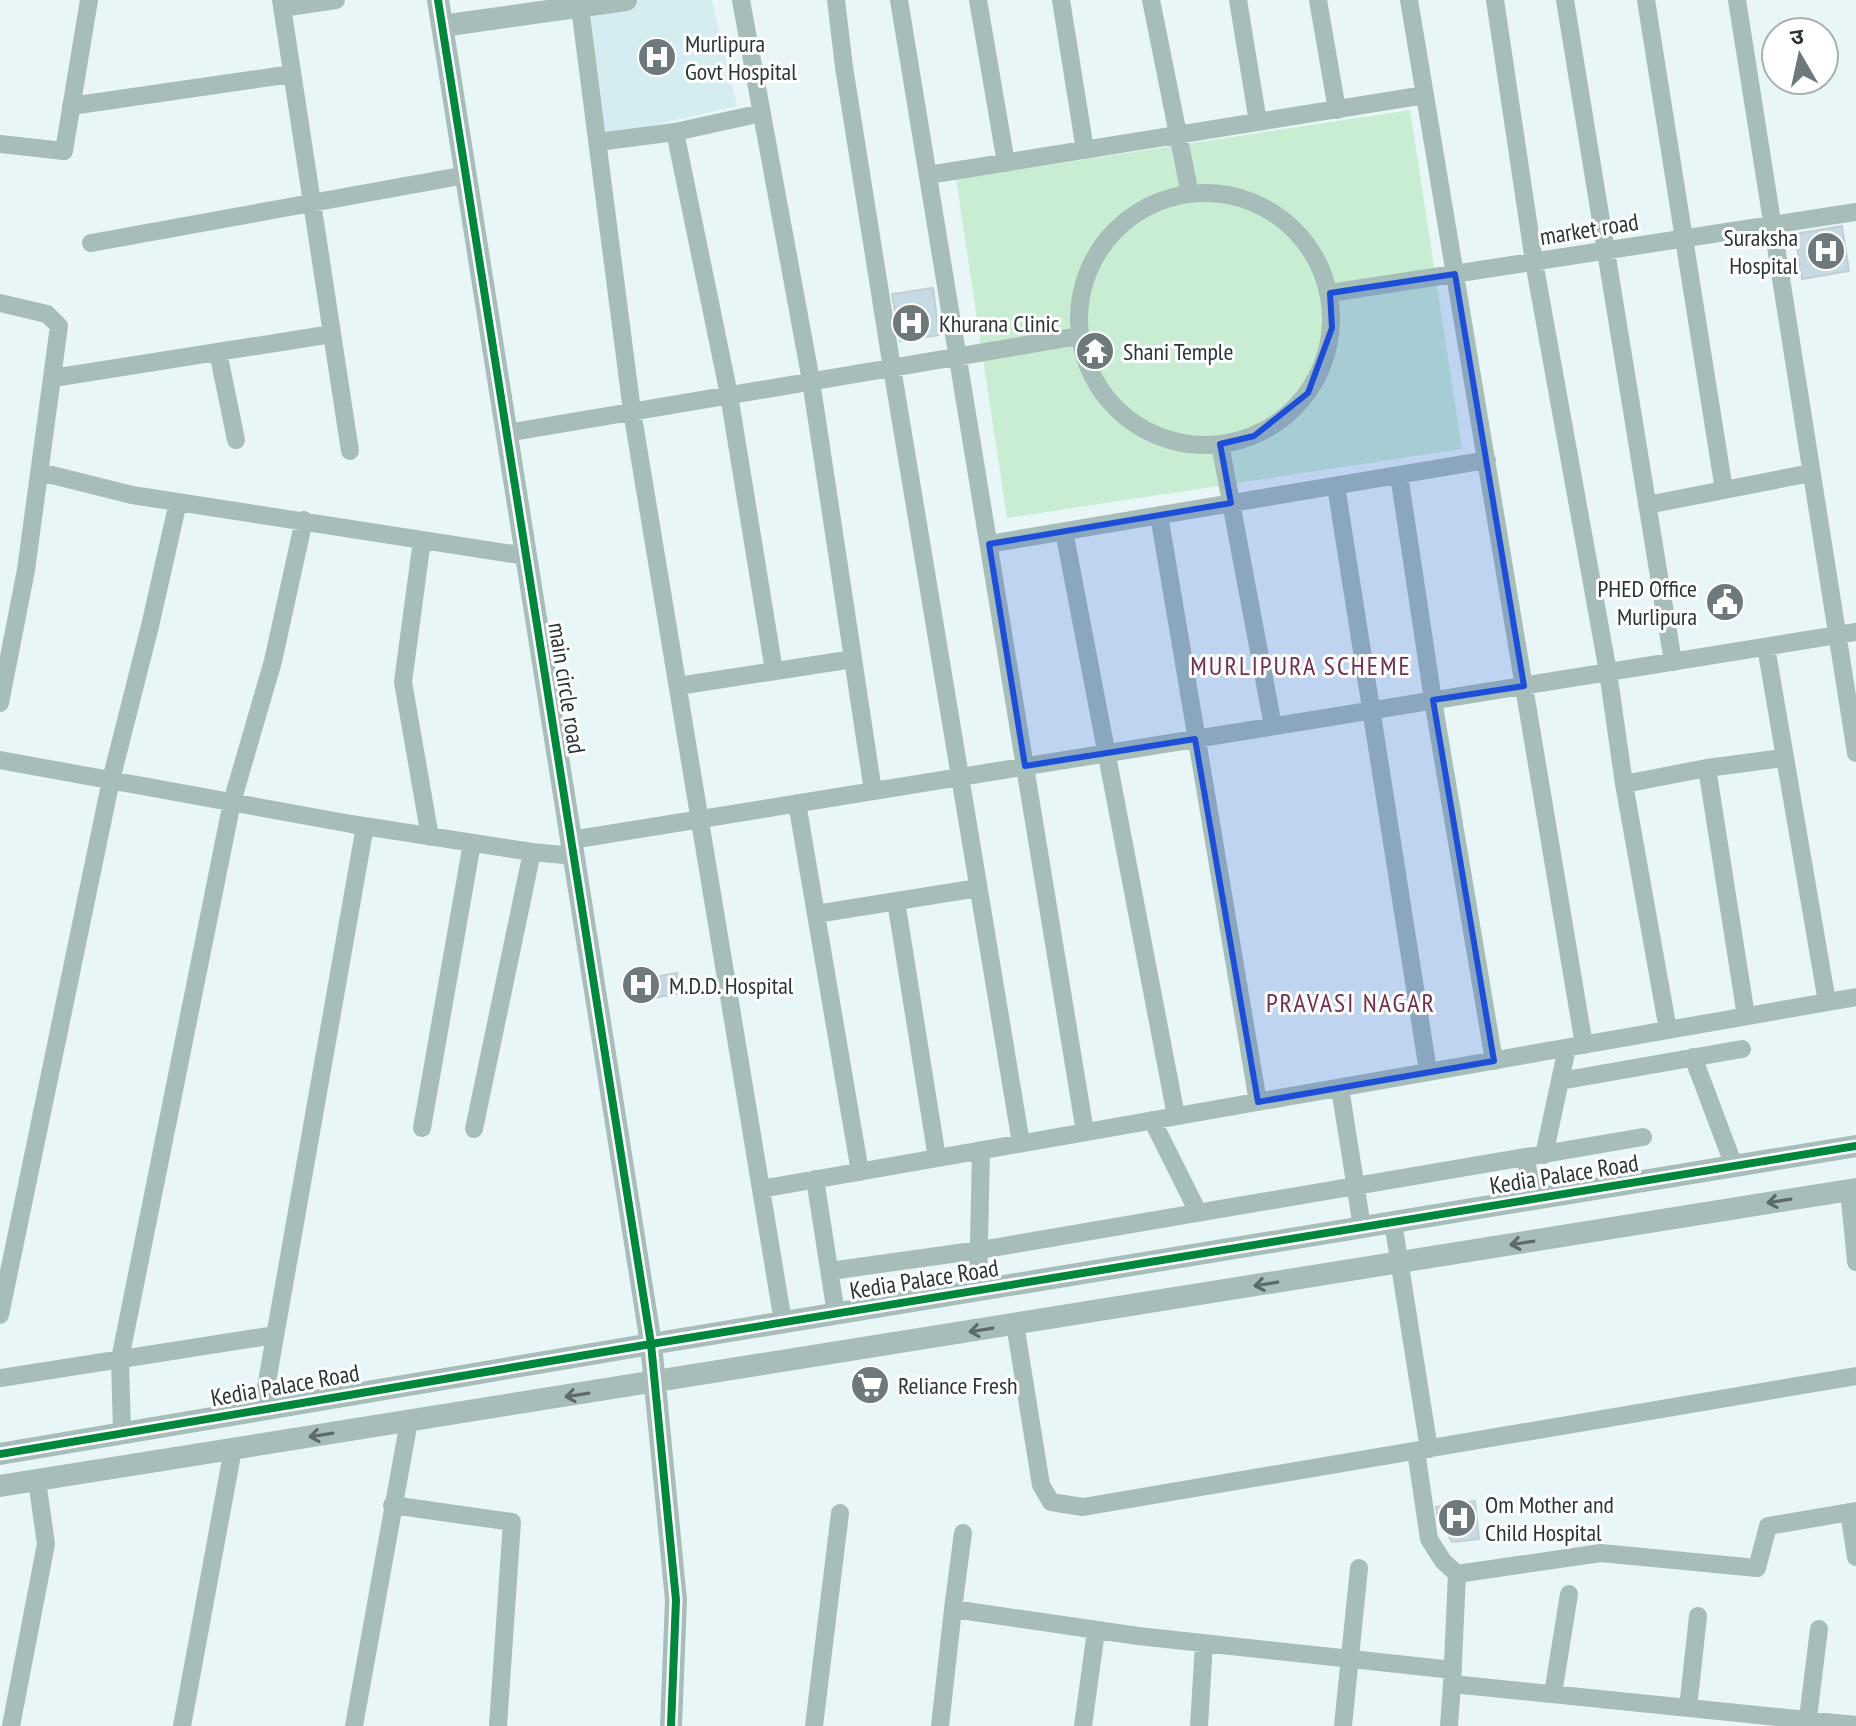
<svg xmlns="http://www.w3.org/2000/svg" width="1856" height="1726" font-family="'PT Sans Narrow','Noto Sans Devanagari',sans-serif">
	<rect width="100%" height="100%" fill="#e8f6f8"/>
	<path fill="#d5edf1" d="M641 0H712L737 106 601 137 580 8Z"/>
	<path fill="#c8edd3" d="M1410 110 1462 449 1007 518 956 179Z"/>
	<path fill="#c6dae4" stroke="#c4ced1" stroke-width="2" d="M1842 226 1849 271 1802 279 1795 234Z
		M933 288 939 335 900 341 892 294Z
		M677 973 681 993 637 1001 633 981Z
		M1475 1501 1479 1539 1452 1542 1438 1518 1436 1507Z"/>
	<g fill="none" stroke-linecap="round" stroke-linejoin="round">
		<path stroke="#a6bdb9" stroke-width="18" d="M281 0 350 451
			M579 0 632 411 783 1322
			M741 0 811 381 873 791
			M836 0 844 67 892 368 1021 1143
			M899 0 1085 1132
			M978 0 1006 163
			M1061 0 1085 150
			M1151 0 1190 194
			M1238 0 1258 122
			M1318 0 1337 110
			M1409 0 1584 1045
			M1495 0 1534 262 1608 672 1624 784 1668 1030
			M1565 0 1673 662
			M1646 0 1724 490
			M1737 0 1856 753
			M282 8 336 0
			M71 106 292 74
			M675 132 729 395 774 671
			M598 142 675 132 762 113
			M0 144 64 151 89 0
			M928 175 1425 95
			M1079 319a126 126 0 1 1 252 0a126 126 0 1 1-252 0Z
			M91 243 466 175
			M1330 293 1856 212
			M0 303 47 314 59 326 26 570 0 703
			M218 352 236 440
			M53 378 332 334
			M507 433 1079 336
			M1220 444 1273 726
			M40 472 132 495 526 556
			M1399 475 1433 700 1494 1061
			M1336 486 1428 1071
			M1647 505 1811 473
			M1159 515 1258 1102
			M1064 531 1176 1116
			M422 540 403 682 430 837
			M989 544 1487 460
			M1766 647 1827 1002
			M678 686 853 659
			M0 760 351 824 532 852 574 856
			M1707 768 1746 1016
			M1624 784 1707 768 1783 758
			M797 803 860 1172
			M571 840 1856 632
			M896 901 937 1158
			M816 914 978 888
			M1693 1057 1734 1166
			M1560 1081 1742 1049
			M1340 1088 1362 1227
			M1152 1120 1198 1212
			M422 1128 472 843
			M474 1129 532 852
			M1544 1155 1567 1048
			M1526 1159 1533 1199
			M815 1179 836 1314
			M761 1189 1856 997
			M1849 1190 1856 1262
			M1393 1222 1429 1449
			M830 1271 980 1250 1643 1137
			M978 1290 981 1150
			M0 1315 111 780 150 626 178 502
			M1015 1324 1041 1485 1051 1502 1083 1507 1856 1376
			M0 1378 275 1335
			M262 1410 365 826
			M122 1433 120 1359 232 802 273 661 304 520
			M1416 1451 1429 1539 1443 1561 1457 1574 1601 1553 1757 1568 1768 1526 1856 1511
			M392 1505 512 1522 498 1726
			M1849 1512 1856 1557
			M1457 1574 1452 1684 1856 1725
			M953 1609 963 1533
			M1553 1694 1569 1594
			M1688 1708 1698 1616
			M11 1726 46 1544 37 1481
			M182 1726 233 1449
			M354 1726 409 1421
			M814 1726 840 1513
			M940 1726 953 1609 1138 1636 1453 1670
			M1083 1726 1096 1631
			M1199 1726 1204 1643
			M1343 1726 1359 1568
			M1449 1726 1452 1684
			M1807 1726 1819 1629"/>
		<path stroke="#a6bdb9" stroke-width="22" d="M438 0 651 1344 676 1600 671 1726
			M442 26 626 0
			M0 1454 651 1344 1856 1146
			M0 1486 1856 1189"/>
		<defs>
			<path id="cycleway" d="M438 0 651 1344 676 1600 671 1726
				M0 1454 651 1344 1856 1146"/>
		</defs>
		<use href="#cycleway" stroke="#fff" stroke-width="13"/>
		<use href="#cycleway" stroke="#00873e" stroke-width="8"/>
	</g>
	<defs><path id="oneway-shaft" d="M-6 0H5M1.5-3L5.5 0L1.5 3" fill="none" stroke-width="1.6" stroke-linecap="round" stroke-linejoin="round" transform="scale(2)"/></defs>
	<g stroke="#5c6b6a">
		<use href="#oneway-shaft" transform="translate(1779 1201) rotate(171)"/>
		<use href="#oneway-shaft" transform="translate(1522 1243) rotate(171)"/>
		<use href="#oneway-shaft" transform="translate(1266 1284) rotate(171)"/>
		<use href="#oneway-shaft" transform="translate(981 1330) rotate(171)"/>
		<use href="#oneway-shaft" transform="translate(577 1395) rotate(171)"/>
		<use href="#oneway-shaft" transform="translate(321 1435) rotate(171)"/>
	</g>
	<path fill="#1d4ed8" fill-opacity="0.2" stroke="#1d4ed8" stroke-width="6" stroke-linejoin="round" d="M1455 274 1524 686 1433 700 1494 1061 1258 1102 1195 739 1025 766 989 544 1231 503 1220 444 1254 436 1308 393 1332 328 1330 293Z"/>
	<defs>
		<symbol id="hospital-disc" viewBox="-11 -11 22 22"><circle r="9.5" fill="#6d797a" stroke="#fff"/><path d="M-5-5h3v3.5h4V-5h3V5h-3V1.5h-4V5h-3Z" fill="#fff"/></symbol>
		<symbol id="temple-disc" viewBox="-11 -11 22 22"><circle r="9.5" fill="#6d797a" stroke="#fff"/><path d="M0-6L5-2H3V0L6.5 2.5H4V6H1.5V3h-3V6H-4V2.5H-6.5L-3 0V-2H-5Z" fill="#fff"/></symbol>
		<symbol id="civic-disc" viewBox="-11 -11 22 22"><circle r="9.5" fill="#6d797a" stroke="#fff"/><path d="M-.6-6.5H3V-4.5H.6V-3L4-1V1h2V6H-6V1h2V-1L-.6-3ZM-1.2 2.5V6h2.4V2.5Z" fill="#fff"/></symbol>
		<symbol id="supermarket-disc" viewBox="-11 -11 22 22"><circle r="9.5" fill="#6d797a" stroke="#fff"/><path d="M-6-5.5h2.5l.6 2H6L4.5 2H-2.5L-4.4-4H-6ZM-1.5 3.2a1.3 1.3 0 1 0 .1 0ZM3 3.2a1.3 1.3 0 1 0 .1 0Z" fill="#fff"/></symbol>
	</defs>
	<g fill-rule="evenodd">
		<use href="#hospital-disc" x="635" y="35" width="44" height="44"/>
		<use href="#hospital-disc" x="1804" y="229" width="44" height="44"/>
		<use href="#hospital-disc" x="889" y="301" width="44" height="44"/>
		<use href="#temple-disc" x="1073" y="329" width="44" height="44"/>
		<use href="#civic-disc" x="1703" y="580" width="44" height="44"/>
		<use href="#hospital-disc" x="619" y="963" width="44" height="44"/>
		<use href="#supermarket-disc" x="848" y="1363" width="44" height="44"/>
		<use href="#hospital-disc" x="1435" y="1496" width="44" height="44"/>
	</g>
	<g text-anchor="middle" dominant-baseline="central" stroke-width="6" stroke-linejoin="round" paint-order="stroke">
		<g font-size="24" fill="#2b3536" stroke="#fff" text-anchor="start">
			<text x="685" y="43">Murlipura<tspan x="685" dy="28">Govt Hospital</tspan></text>
			<text x="1798" y="237" text-anchor="end">Suraksha<tspan x="1798" dy="28">Hospital</tspan></text>
			<text x="939" y="323">Khurana Clinic</text>
			<text x="1123" y="351">Shani Temple</text>
			<text x="1697" y="588" text-anchor="end">PHED Office<tspan x="1697" dy="28">Murlipura</tspan></text>
			<text x="669" y="985">M.D.D. Hospital</text>
			<text x="898" y="1385">Reliance Fresh</text>
			<text x="1485" y="1504">Om Mother and<tspan x="1485" dy="28">Child Hospital</tspan></text>
		</g>
		<g font-size="24" fill="#2b3536" stroke="#fff">
			<text transform="translate(1589 229) rotate(-9)">market road</text>
			<text transform="translate(567 688) rotate(81)">main circle road</text>
			<text transform="translate(1564 1174) rotate(-9)">Kedia Palace Road</text>
			<text transform="translate(924 1279) rotate(-9)">Kedia Palace Road</text>
			<text transform="translate(285 1385) rotate(-10)">Kedia Palace Road</text>
		</g>
		<g font-size="26" letter-spacing="2" fill="#72304e" stroke="#fff">
			<text x="1301" y="665">MURLIPURA SCHEME</text>
			<text x="1351" y="1002">PRAVASI NAGAR</text>
		</g>
	</g>
	<g transform="translate(1800 56) rotate(351)"><circle r="38" fill="#ffffff" stroke="#aaaeaf" stroke-width="2"/>
	<path d="M0-6L14 30L0 20L-14 30Z" fill="#6d797a"/>
	<text y="-12" font-size="22" font-weight="bold" text-anchor="middle" fill="#2b3536">उ</text>
	</g>
</svg>
